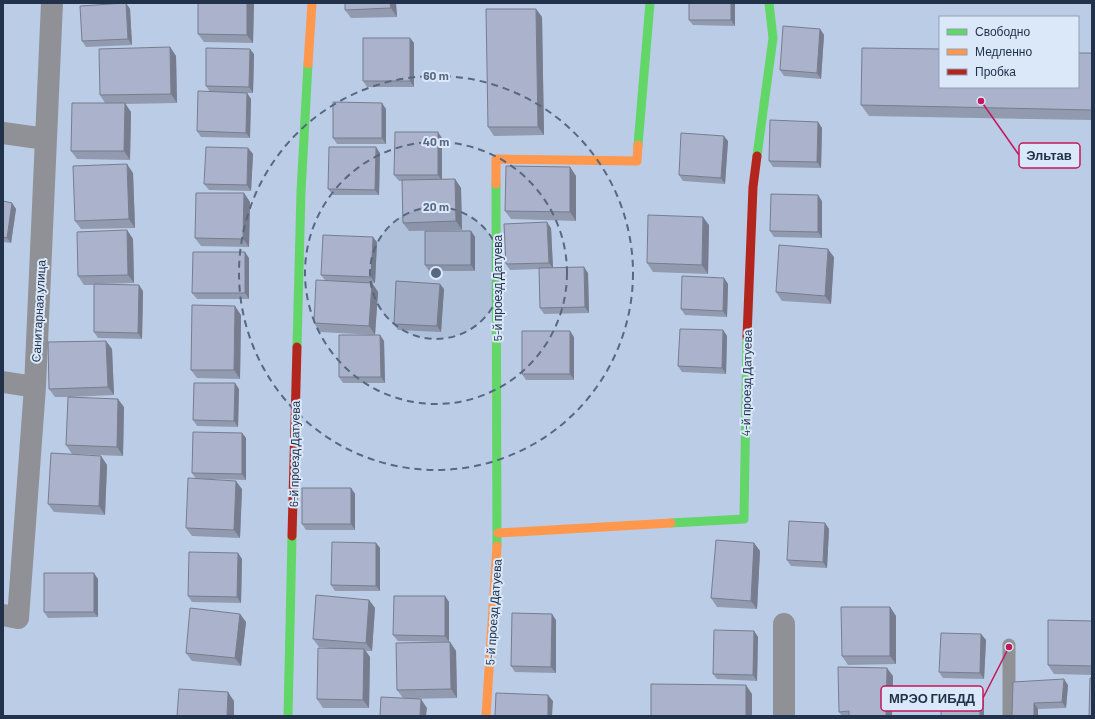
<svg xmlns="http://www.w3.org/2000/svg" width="1095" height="719" font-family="Barlow,sans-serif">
	<rect width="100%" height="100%" fill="#bacce6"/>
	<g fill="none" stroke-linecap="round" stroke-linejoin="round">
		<path stroke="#8f9196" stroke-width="13" d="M1009 716V645"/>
		<path stroke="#8f9196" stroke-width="22" d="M3 133 46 139
			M3 382 35 387
			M3 615 18 618 35 387 52 3
			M784 624V716"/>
		<path stroke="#63d668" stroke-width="9" d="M638 145 650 3
			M757 156 773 38 769 3
			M496 184 497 546
			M297 347 301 192 308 64
			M671 523 744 519 747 337
			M288 716 292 536"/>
		<path stroke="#ff974d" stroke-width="9" d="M308 64 312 3
			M496 184V159L637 161 638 145
			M498 533 671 523
			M486 716 497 546"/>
		<path stroke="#b3261e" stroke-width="9" d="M747 337 753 187 757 156
			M292 536 297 347"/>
	</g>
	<path fill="#929aaf" d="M126 3 130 9 132 45 86 47 82 41Z
		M254 3 253 43 204 42 198 34Z
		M396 3 397 17 351 18 345 10Z
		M689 3H735V26L693 25 689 20Z
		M536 9 542 17 544 135 494 136 488 127Z
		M820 29 824 35 821 79 784 76 780 70Z
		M410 38 414 43V87H367L363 81Z
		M170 47 176 56 177 103 125 104 131 112 130 160 77 159 71 151 105 103 100 95Z
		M1092 53V120L869 116 861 105Z
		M254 54 253 93H247L251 99 250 138 201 137 197 131 210 92 206 86Z
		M386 109V144H337L333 138Z
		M818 122 822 128 821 168 773 167 769 161Z
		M442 138V179H455L461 188 462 230 409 231 403 223 402 181H399L394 175Z
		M728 141 725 184 683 181 679 175Z
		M248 148 253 154 251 191 209 190 204 184Z
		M380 153 379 195H333L328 189Z
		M570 167 576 176V221L511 219 505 211Z
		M133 173 135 228 81 229 75 221Z
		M244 193 250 202 249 247 201 246 195 238Z
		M3 201 12 203 16 209 11 243 3 242Z
		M822 201V238L774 237 770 231Z
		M709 225 708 274 653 272 647 263Z
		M551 228 553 268 588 273 589 313 544 314 540 308 539 269 510 270 506 264Z
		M127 230 133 239 134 283 100 284 143 291 142 339 98 338 94 332V285H84L78 276Z
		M471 231 475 237V271H429L425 265Z
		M377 242 375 283 361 282 372 283 378 292 375 335 320 332 314 323 325 280 321 275Z
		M834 257 831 304 782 301 776 292Z
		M249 258V299H197L192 293Z
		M724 278 728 284 727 317 685 315 681 309Z
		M444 289 441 332 398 330 394 324Z
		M241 315 240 379 197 378 191 370Z
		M723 330 727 336 726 374 682 372 678 366Z
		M380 335 384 341 385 383H343L339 377Z
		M574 337V380H526L522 374Z
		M106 341 112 349 114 395 70 397 124 407 123 456 72 454 66 445 68 397H55L49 389Z
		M239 389 238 427 197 426 193 420Z
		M242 433 246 438V480L212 479 242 489 240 538 192 536 186 528 196 479 192 473Z
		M101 456 107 465 105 515 54 512 48 504Z
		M351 488 355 494V530H306L302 524Z
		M825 523 829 529 827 568 791 566 787 560Z
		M376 543 380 548V591H335L331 585Z
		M754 543 760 551 757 609 717 607 711 598Z
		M238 553 242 559 241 603 192 602 188 596Z
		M98 579V617L48 618 44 612Z
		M445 596 449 602V642L398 641 393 635Z
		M369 600 375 608 372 651H366L370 657 369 708H323L317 699 329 648 319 647 313 639Z
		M890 607 896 616V664L848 665 842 656Z
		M240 614 246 622 241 666 192 661 186 653Z
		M556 620V673L515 672 511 666Z
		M1092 621V675L1054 674 1048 665Z
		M754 631 758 637 757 681 717 679 713 674Z
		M981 634 986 640 984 679 943 678 939 672Z
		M450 642 456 651 457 698 407 699 427 708 403 698 397 690Z
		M893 676 892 716H842L839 712Z
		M1068 685 1066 708 1038 709 1012 716Z"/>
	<path fill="#777d8e" d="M126 3 130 9 132 45 128 39Z
		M247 3H254L253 43 247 35Z
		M390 3H396L397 17 391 8Z
		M731 3H735V26L731 20Z
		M536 9 542 17 544 135 538 127Z
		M820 29 824 35 821 79 817 73Z
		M410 38 414 43V87L410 81Z
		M170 47 176 56 177 103 171 94Z
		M250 49 254 54 253 93 249 87Z
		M247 93 251 99 250 138 246 133Z
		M125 103 131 112 130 160 124 151Z
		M382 103 386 109V144L382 138Z
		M818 122 822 128 821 168 817 162Z
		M438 132 442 138V181L438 175Z
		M724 136 728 141 725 184 721 178Z
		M376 147 380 153 379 195 375 190Z
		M248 148 253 154 251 191 247 185Z
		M127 164 133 173 135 228 129 219Z
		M570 167 576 176V221L570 212Z
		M455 179 461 188 462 230 456 221Z
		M244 193 250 202 249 247 243 239Z
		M818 195 822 201V238L818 232Z
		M12 203 16 209 11 243 7 238Z
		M703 217 709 225 708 274 702 265Z
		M547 222 551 228 553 268 549 263Z
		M127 230 133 239 134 283 128 275Z
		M471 231 475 237V271L471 265Z
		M373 237 377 242 375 283 371 277Z
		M828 249 834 257 831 304 825 296Z
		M245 252 249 258V299L245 293Z
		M584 267 588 273 589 313 585 307Z
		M724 278 728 284 727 317 723 311Z
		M372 283 378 292 375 335 369 326Z
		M440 284 444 289 441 332 437 326Z
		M139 285 143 291 142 339 138 333Z
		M235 306 241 315 240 379 234 370Z
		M723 330 727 336 726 374 722 368Z
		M570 331 574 337V380L570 374Z
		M380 335 384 341 385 383 381 377Z
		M106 341 112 349 114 395 108 387Z
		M235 383 239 389 238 427 234 421Z
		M118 399 124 407 123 456 117 447Z
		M242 433 246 438V480L242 474Z
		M101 456 107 465 105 515 99 506Z
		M236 481 242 489 240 538 234 530Z
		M351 488 355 494V530L351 524Z
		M825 523 829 529 827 568 823 562Z
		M376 543 380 548V591L376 586Z
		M754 543 760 551 757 609 751 601Z
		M238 553 242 559 241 603 237 597Z
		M94 573 98 579V617L94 612Z
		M445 596 449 602V642L445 636Z
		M369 600 375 608 372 651 366 643Z
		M890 607 896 616V664L890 656Z
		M240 614 246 622 241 666 235 658Z
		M552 614 556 620V673L551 667Z
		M754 631 758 637 757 681 753 675Z
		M981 634 986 640 984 679 980 673Z
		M450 642 456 651 457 698 451 689Z
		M364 649 370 657 369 708 363 700Z
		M887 668 893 676 892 716H886Z
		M1064 679 1068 685 1066 708 1062 702Z
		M746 685 752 694V716H746Z
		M228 692 234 701V716H227Z
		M980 694 984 700V716H980Z
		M548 695 553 701 552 716H548Z
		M421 699 427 708 426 716H420Z
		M1034 703 1038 709V716H1034Z"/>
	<path fill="#aab3cb" stroke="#777d8e" d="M126 3 128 39 82 41 80 6Z
		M198 3H247V35L198 34Z
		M345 3H390L391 8 345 10Z
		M689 3H731V20H689Z
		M486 9H536L538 127H488Z
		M783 26 820 29 817 73 780 70Z
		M363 38H410V81H363Z
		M170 47 171 94 100 95 99 49Z
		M206 48 250 49 249 87 206 86Z
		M862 48 940 49V87H1078V53H1092V110L861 105Z
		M198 91 247 93 246 133 197 131Z
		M333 102 382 103V138H333Z
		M72 103H125L124 151H71Z
		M770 120 818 122 817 162 769 161Z
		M395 132H438V175H394Z
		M681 133 724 136 721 178 679 175Z
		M206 147 248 148 247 185 204 184Z
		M329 147H376L375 190 328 189Z
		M127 164 129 219 75 221 73 166Z
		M506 166 570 167V212L505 211Z
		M455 179 456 221 403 223 402 180Z
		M196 193H244L243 239 195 238Z
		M771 194 818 195V232L770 231Z
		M3 201 12 203 7 238 3 237Z
		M648 215 703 217 702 265 647 263Z
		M547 222 549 263 506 264 504 224Z
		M127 230 128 275 78 276 77 232Z
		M425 231H471V265H425Z
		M323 235 373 237 371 277 321 275Z
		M779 245 828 249 825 296 776 292Z
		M193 252H245V293H192Z
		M584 267 585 307 540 308 539 268Z
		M682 276 724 278 723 311 681 309Z
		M316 280 372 283 369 326 314 323Z
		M396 281 440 284 437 326 394 324Z
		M94 284 139 285 138 333 94 332Z
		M192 305 235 306 234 370H191Z
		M680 329 723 330 722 368 678 366Z
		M522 331H570V374H522Z
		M339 335H380L381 377H339Z
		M106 341 108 387 49 389 48 342Z
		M194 383H235L234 421 193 420Z
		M68 397 118 399 117 447 66 445Z
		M193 432 242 433V474L192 473Z
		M51 453 101 456 99 506 48 504Z
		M188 478 236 481 234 530 186 528Z
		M302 488H351V524H302Z
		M789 521 825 523 823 562 787 560Z
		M716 540 754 543 751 601 711 598Z
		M332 542 376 543V586L331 585Z
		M189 552 238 553 237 597 188 596Z
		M44 573H94V612H44Z
		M316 595 369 600 366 643 313 639Z
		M394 596H445V636L393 635Z
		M841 607H890V656H842Z
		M190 608 240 614 235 658 186 653Z
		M512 613 552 614 551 667 511 666Z
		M1048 620 1092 621V666L1048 665Z
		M714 630 754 631 753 675 713 674Z
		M941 633 981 634 980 673 939 672Z
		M450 642 451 689 397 690 396 643Z
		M318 648 364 649 363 700 317 699Z
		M838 667 887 668 886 716H849V711L839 712Z
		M1090 678H1092V716H1089Z
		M1064 679 1062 702 1034 703V716H1012L1013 682Z
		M651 684 746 685V716H651Z
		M179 689 228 692 227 716H177Z
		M496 693 548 695V716H495Z
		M941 694H980V716H941Z
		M381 697 421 699 420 716H380Z"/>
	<circle cx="436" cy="273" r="66" fill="#576881" fill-opacity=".12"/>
	<g fill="none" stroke="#576881" stroke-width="2" stroke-dasharray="7 5">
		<circle cx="436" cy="273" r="66"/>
		<circle cx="436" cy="273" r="131"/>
		<circle cx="436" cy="273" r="197"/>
	</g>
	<g text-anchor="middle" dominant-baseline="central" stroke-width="4" stroke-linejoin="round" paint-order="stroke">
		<g font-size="12" fill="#22324a" stroke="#dbe8fa">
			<text transform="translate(497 288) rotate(-90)">5-й проезд Датуева</text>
			<text transform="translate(38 311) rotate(-87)">Санитарная улица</text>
			<text transform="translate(746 383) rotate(-89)">4-й проезд Датуева</text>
			<text transform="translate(294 454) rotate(-89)">6-й проезд Датуева</text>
			<text transform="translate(493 612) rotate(-86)">5-й проезд Датуева</text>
		</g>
	</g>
	<circle cx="436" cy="273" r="6" fill="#576881" stroke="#dbe8fa" stroke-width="2"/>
	<g font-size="12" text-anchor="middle" font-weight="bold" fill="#576881" stroke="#dbe8fa" stroke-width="4" stroke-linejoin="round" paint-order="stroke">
		<text x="436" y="80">60 m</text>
		<text x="436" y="146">40 m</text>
		<text x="436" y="211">20 m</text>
	</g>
	<path fill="none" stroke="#c2185b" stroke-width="1.5" d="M981 101L1019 155M1009 647L983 698"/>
	<g fill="#c2185b" stroke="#dbe8fa" stroke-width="1.5">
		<circle cx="981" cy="101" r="4"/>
		<circle cx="1009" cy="647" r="4"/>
	</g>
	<g fill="#dbe8fa" stroke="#c2185b" stroke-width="1.5">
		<rect x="1019" y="143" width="61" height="25" rx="4"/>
		<rect x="881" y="686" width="102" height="25" rx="4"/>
	</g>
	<g font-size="13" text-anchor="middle" font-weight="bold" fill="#22324a">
		<text x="1049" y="160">Эльтав</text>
		<text x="932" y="703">МРЭО ГИБДД</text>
	</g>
	<rect width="1095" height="719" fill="none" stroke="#22324a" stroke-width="8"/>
	<rect x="939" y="16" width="140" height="72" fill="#dbe8fa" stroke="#919fb4"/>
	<rect x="947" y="29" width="20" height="6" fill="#63d668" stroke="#919fb4"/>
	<text x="975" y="36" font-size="12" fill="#22324a">Свободно</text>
	<rect x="947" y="49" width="20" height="6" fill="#ff974d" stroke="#919fb4"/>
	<text x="975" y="56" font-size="12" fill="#22324a">Медленно</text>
	<rect x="947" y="69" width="20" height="6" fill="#b3261e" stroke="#919fb4"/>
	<text x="975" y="76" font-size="12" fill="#22324a">Пробка</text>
</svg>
